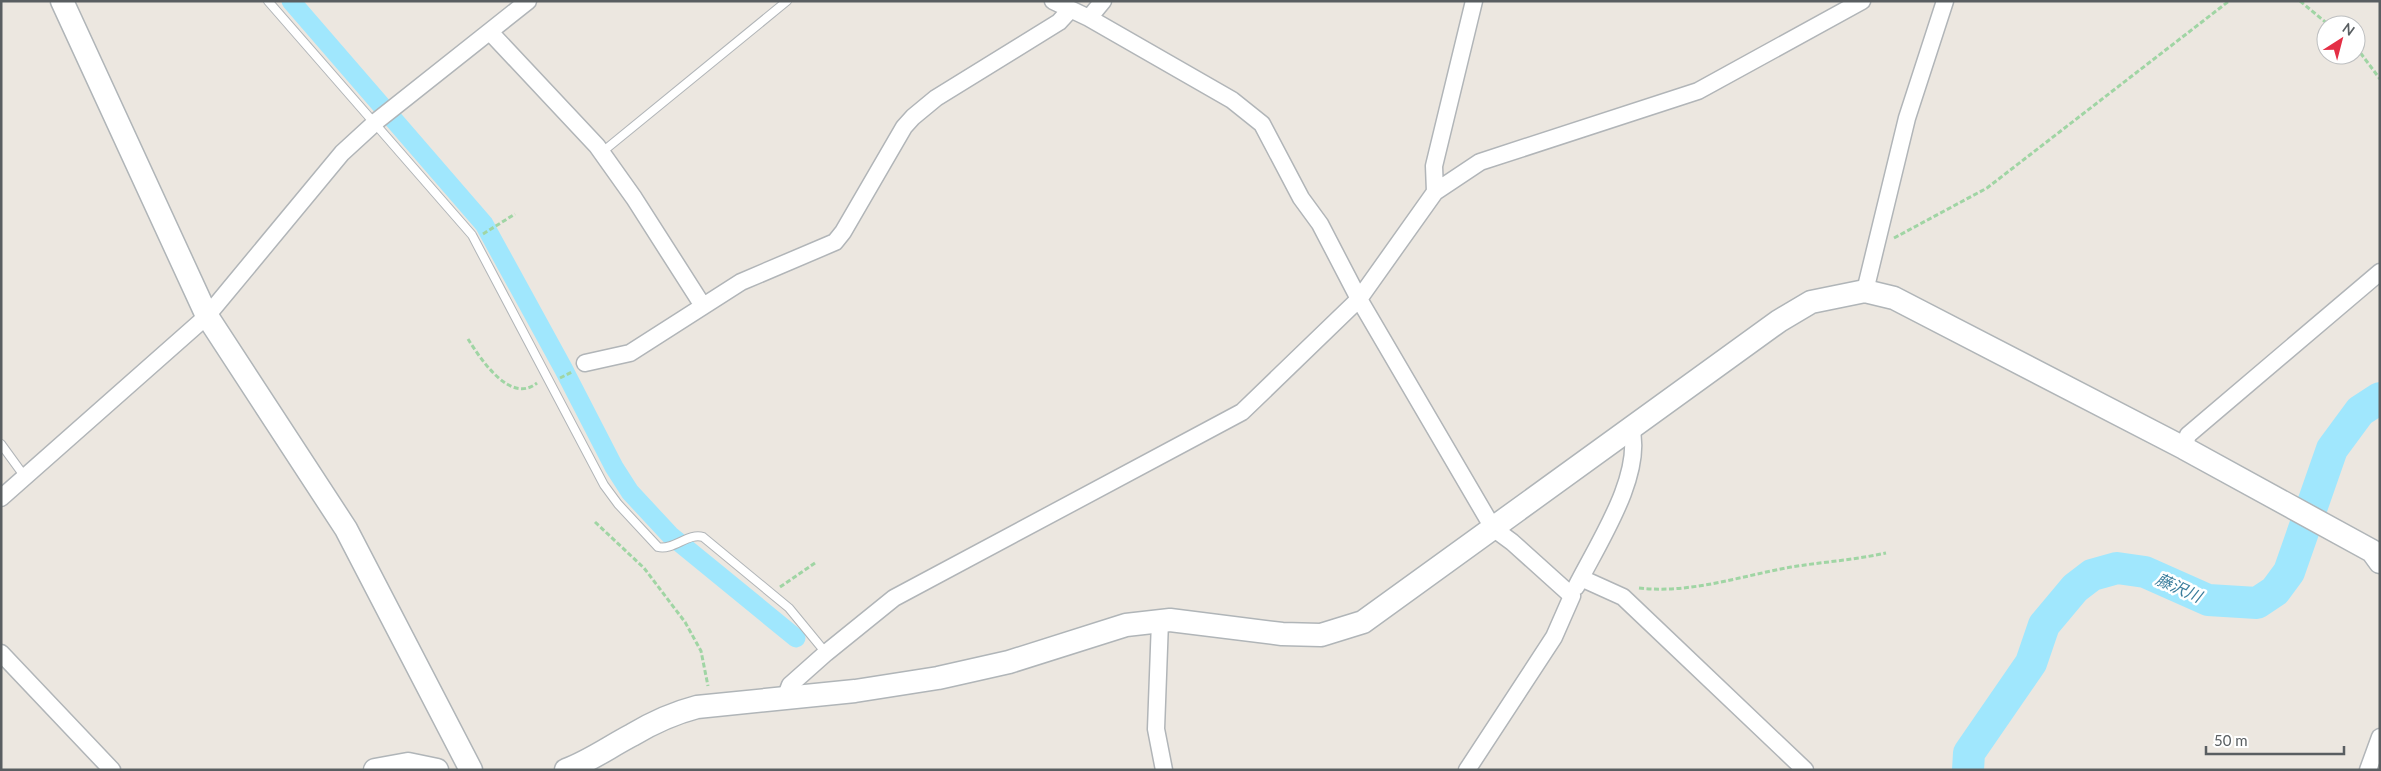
<svg xmlns="http://www.w3.org/2000/svg" width="2381" height="771" font-family="Lato,'Noto Sans JP',sans-serif">
	<rect width="100%" height="100%" fill="#ece7e0"/>
	<g fill="none" stroke-linecap="round" stroke-linejoin="round">
		<path stroke="#a0e7fd" stroke-width="19" d="M291 1 484 224 563 368 614 467 630 492 670 535 796 638"/>
		<path stroke="#a0e7fd" stroke-width="32" d="M1968 770 1969 753 2031 663 2044 625 2075 588 2092 575 2117 568 2145 572 2208 600 2257 603 2275 591 2289 572 2332 449 2360 411 2380 398"/>
		<defs>
			<path id="lane" d="M268 1 472 235 604 485 618 504 658 547C673 551 689 532 703 537L789 608 826 653
				M601 153 787 1
				M1 444 25 477"/>
			<path id="street" d="M1053 1 1089 18 1232 100 1262 124 1301 198 1320 224 1359 299 1493 528 1512 542 1572 596 1554 637 1467 770
				M1089 18 1103 1
				M490 32 597 146 634 198 703 306
				M1435 192 1434 166 1474 1
				M1865 291 1907 118 1945 1
				M585 363 630 353 741 282 835 242 843 232 904 127 913 117 936 98 1059 22 1070 10
				M2184 448 2188 435 2380 272
				M1 498 207 316 342 153 378 120 528 1
				M1581 578 1623 597 1805 770
				M1576 587C1597 545 1644 475 1631 428
				M1160 621 1156 729 1164 770
				M1 653 112 770
				M785 698 790 685 826 653 894 598 1242 412 1359 299 1435 192 1480 162 1698 91 1862 1
				M2368 770 2380 737"/>
			<path id="secondary" d="M62 1 207 316 346 529 471 770
				M375 770 408 764 437 770
				M566 770C590 761 609 747 632 735 652 723 674 713 697 707L855 691 938 678 1009 662 1126 625 1170 620 1282 634 1321 635 1363 622 1779 321 1811 302 1865 291 1894 298 2184 448 2372 551 2380 562"/>
		</defs>
		<use href="#lane" stroke="#b1b5b8" stroke-width="10"/>
		<use href="#street" stroke="#b1b5b8" stroke-width="19"/>
		<use href="#secondary" stroke="#b0b5b8" stroke-width="25"/>
		<path stroke="#a0d5a4" stroke-width="3" stroke-dasharray="5 2.5" stroke-linecap="butt" d="M2300 1 2329 25
			M2356 47 2380 79
			M483 234 515 214
			M1894 238 1987 188 2229 1
			M468 339C480 358 510 405 537 383
			M560 378 572 372
			M595 522 644 568 685 622 701 651 708 686
			M780 587 815 563
			M1639 588C1690 594 1741 576 1791 567 1822 562 1854 560 1886 553"/>
		<use href="#lane" stroke="#fff" stroke-width="8"/>
		<use href="#street" stroke="#fff" stroke-width="16"/>
		<use href="#secondary" stroke="#fff" stroke-width="22"/>
	</g>
	<g text-anchor="middle" dominant-baseline="central" stroke-width="5" stroke-linejoin="round" paint-order="stroke">
		<g font-size="16" font-style="italic" fill="#3a7d9c" stroke="#fff">
			<text transform="translate(2179 587) rotate(24)">藤沢川</text>
		</g>
	</g>
	<rect width="2381" height="771" fill="none" stroke="#595e61" stroke-width="5"/>
	<g transform="translate(2341 40) rotate(36)"><circle r="24" fill="#ffffff" stroke="#bdbfc0"/>
	<path d="M0-4L9 19L0 12L-9 19Z" fill="#e42e45"/>
	<text y="-8" font-size="14" font-weight="bold" text-anchor="middle" fill="#595e61">N</text>
	</g>
	<path d="M2206 746v8h138v-8" fill="none" stroke="#595e61" stroke-width="2.5"/>
	<text x="2214" y="746" font-size="15" fill="#595e61" stroke="#ffffff" stroke-width="4" paint-order="stroke">50 m</text>
</svg>
